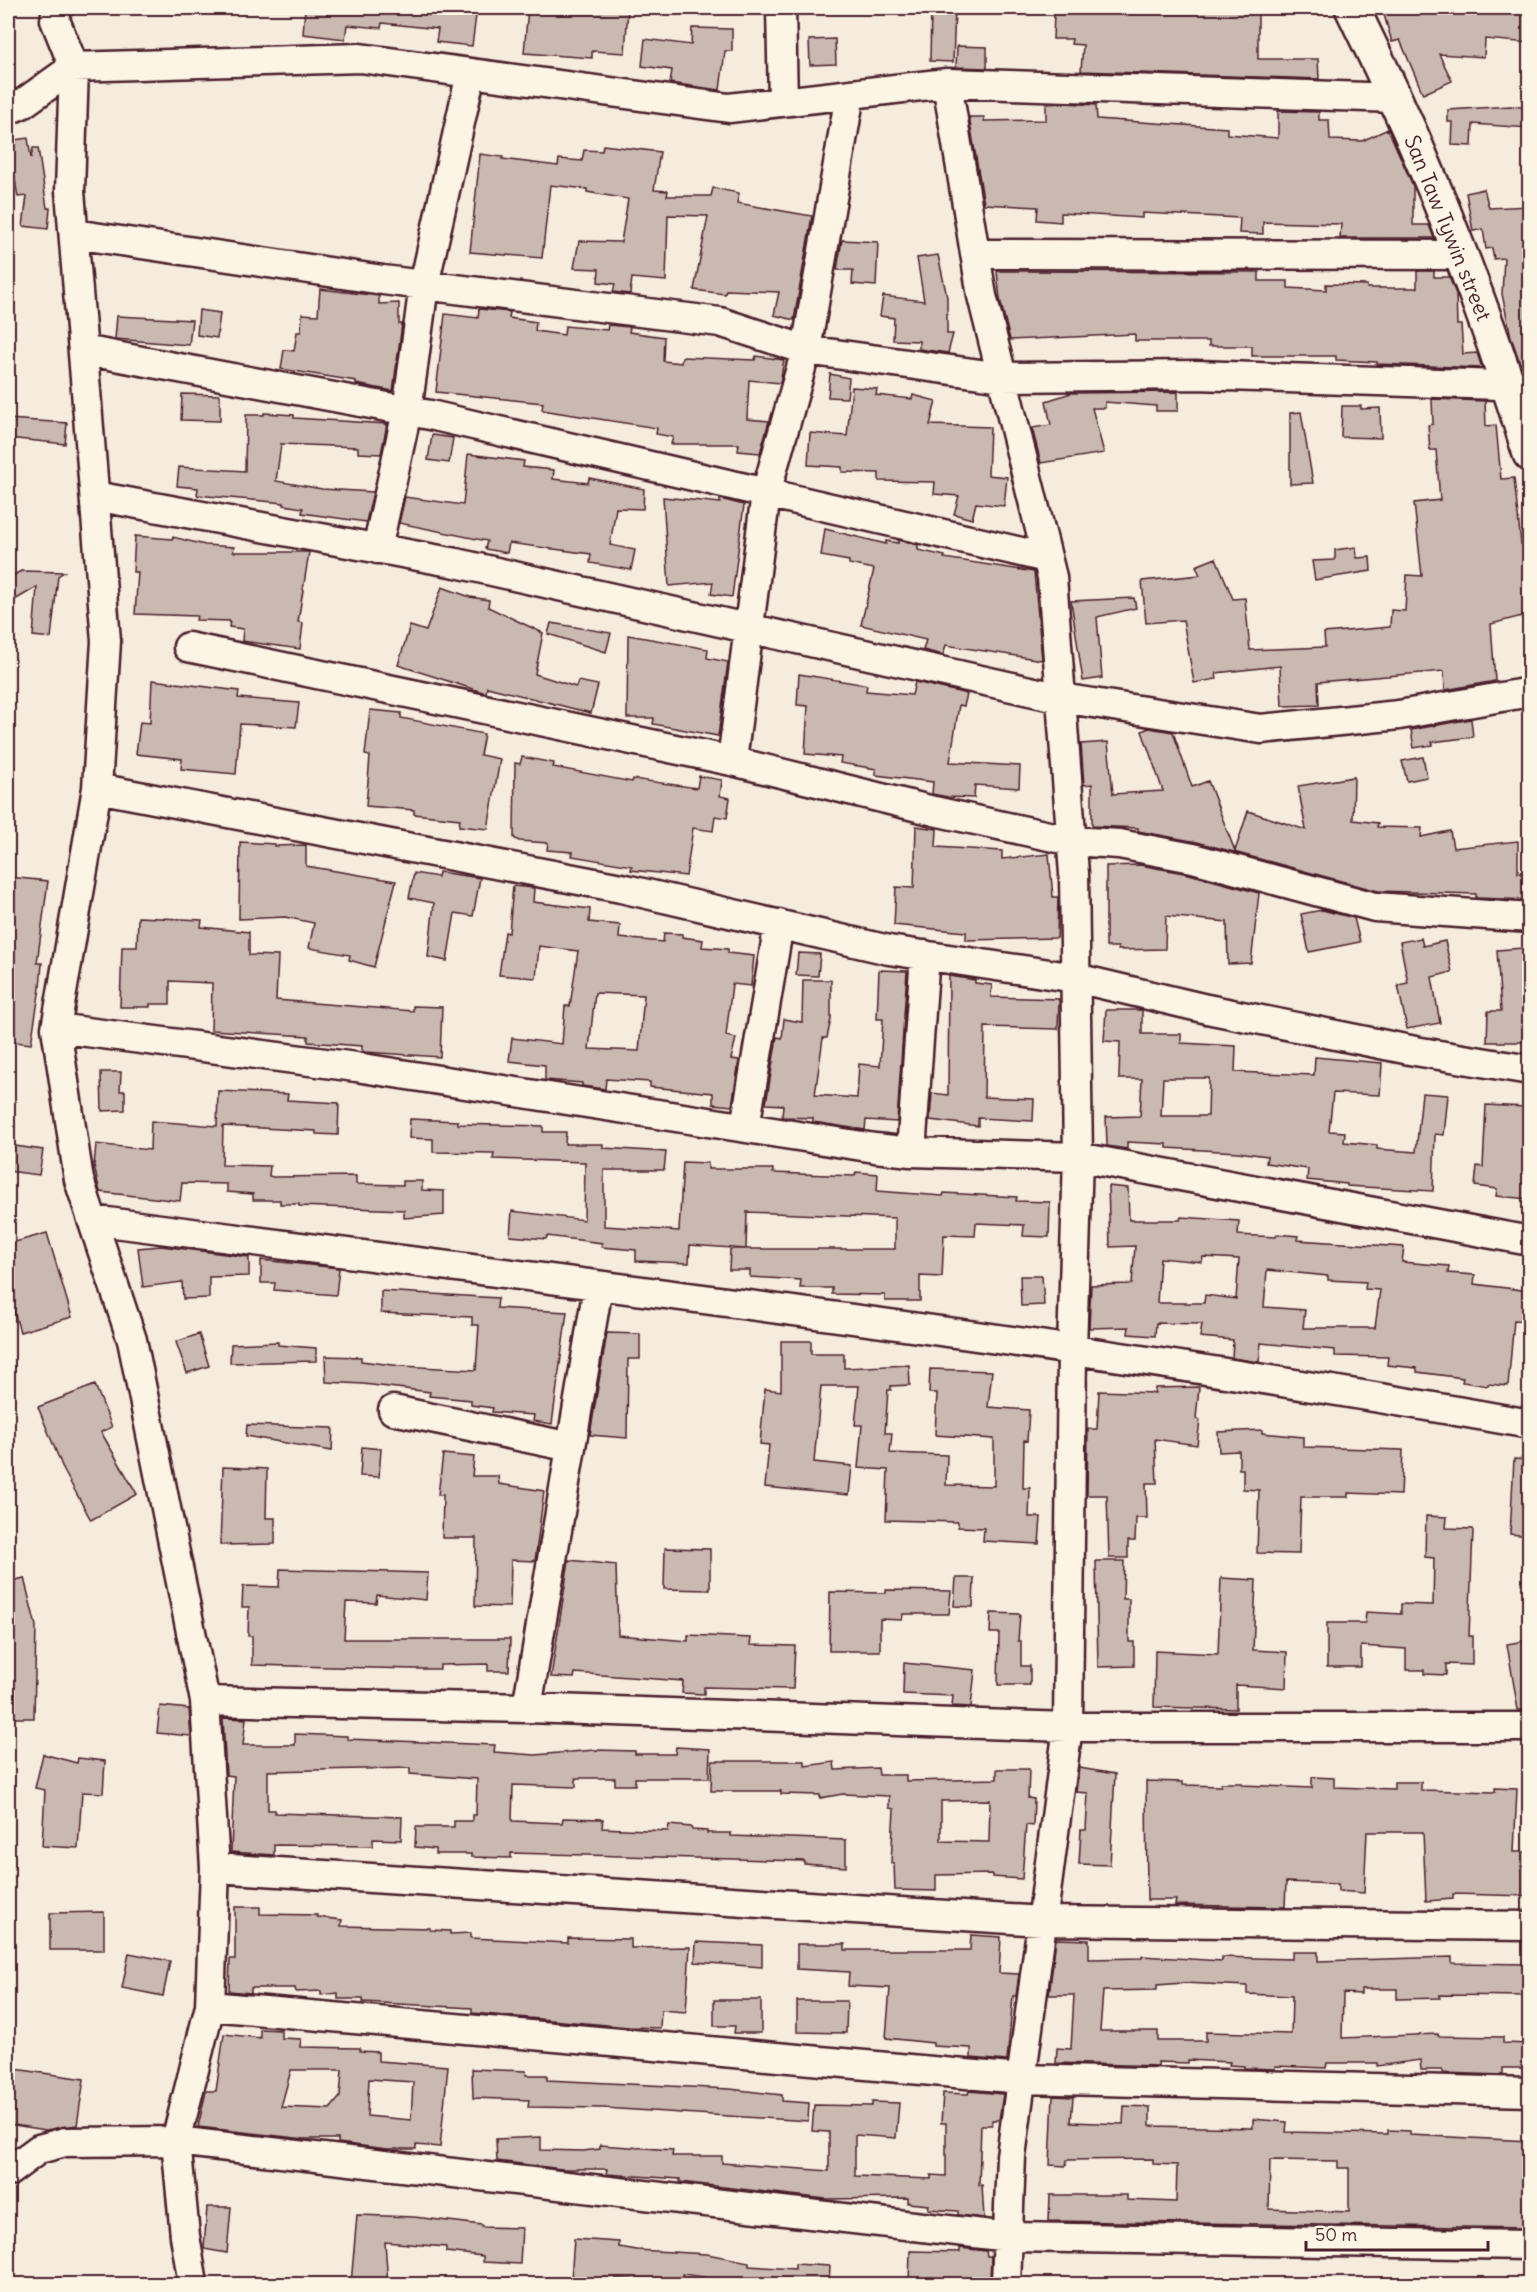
<svg xmlns="http://www.w3.org/2000/svg" width="1537" height="2292" font-family="Delius,sans-serif">
	<rect width="100%" height="100%" fill="#f5ecde"/>
	<filter id="ink" filterUnits="userSpaceOnUse"><feTurbulence type="fractalNoise" baseFrequency=".0167" numOctaves="2"/><feDisplacementMap in="SourceGraphic" scale="12" xChannelSelector="R" yChannelSelector="G"/><feConvolveMatrix kernelMatrix="1 2 1 2 8 2 1 2 1" color-interpolation-filters="sRGB"/></filter>
	<g filter="url(#ink)">
		<path fill="#cab9b1" stroke="#4a1f2b" stroke-width="1.5" fill-rule="evenodd" d="M305 8H477L472 46 436 42 438 29 382 23 381 28 347 25 345 39 303 34Z
			M528 8H628L625 53 592 51V58L524 53Z
			M931 8H955L953 62 930 61Z
			M1075 8H1258V59H1318L1319 79 1081 71 1083 45 1071 44 1072 39H1053L1054 13 1074 14Z
			M1382 8H1530V43L1485 39 1484 57 1439 54 1452 81 1423 94 1400 40 1392 42Z
			M692 28 732 29V51H725L720 90 670 83 672 70 642 66 645 39 691 45Z
			M835 39 836 64 810 65 809 40Z
			M957 46 987 47V68L956 67Z
			M1065 103 1096 105 1097 119 1227 128V134L1278 138V111L1319 112V120H1329L1330 140 1362 141 1388 129 1413 186V225H1429L1434 238H1340L1341 224 1263 222V234L1239 233 1240 218 1142 213V218L1061 213V222L1037 220 1038 207 984 204 969 117H984V121L1046 120V104Z
			M1511 106 1530 108V128L1473 124 1472 146 1452 145 1453 122H1448V110Z
			M28 138 31 158 33 148H38L47 208H50L48 229 23 226 27 196 18 197 8 141Z
			M603 145 660 152 654 190 668 191 667 196H711L713 188 739 193 737 203 812 216 794 320 774 315 779 292 726 290 725 294 694 290 708 216 668 215 666 281 632 278 630 294 613 292 615 284 598 282 599 269 574 268 579 241 621 242 628 199 587 192V189L550 185 542 258 470 252 480 154 503 157 502 159 558 166 559 159 582 161 584 150 602 151Z
			M1484 189 1489 208 1530 206V369H1522L1511 337 1502 294 1504 258 1494 259 1492 248 1486 249 1483 229 1473 231 1466 193Z
			M842 240 878 242 876 286 852 284 853 270H837Z
			M938 255 947 297V334H953L948 353 919 349V341L893 340 894 318 880 316 883 296 924 301 917 258Z
			M997 271 1259 272V281H1288V288L1326 290V284L1367 285V288H1417V271H1434V277H1449L1456 294 1457 325H1461L1463 354 1477 353 1482 368 1377 364V362L1336 360V356H1252V346H1209V341H1135V334L1010 340 1000 299Z
			M320 289 379 296V304L399 303V324H402L393 391 356 384V381L281 369 284 350 294 351 297 332H301L302 314 318 315Z
			M479 309 510 312 509 318 536 322 535 331 564 335 565 326 607 330 608 325 630 327 629 332 664 337 663 361 681 363 682 357 755 360 756 356 784 360 780 383 749 380 747 419 769 421 760 453 738 451 739 444H671L673 437 656 434 657 428 542 410 543 403 436 392 445 314 478 318Z
			M199 310 220 313 217 338 197 335Z
			M117 316 192 320 189 345 115 339Z
			M830 374 849 378 847 398 828 397Z
			M852 387 877 389 876 395 912 399 913 395 936 401 930 425 990 427 988 475 1007 477 1004 506 976 503 972 519 954 514 959 496 934 494 935 482 879 481V473L842 472V467L808 465 810 433 847 436Z
			M1178 392V411H1156V406L1105 402V408H1092L1104 453 1041 463 1032 428 1051 425 1046 401 1071 393Z
			M182 394 220 395V421L181 420Z
			M1432 399 1485 401 1486 426 1496 425 1501 479 1514 478 1521 544H1530V614L1491 624 1495 681 1445 690 1444 671 1318 682 1319 705 1282 706 1280 666 1216 673 1217 679 1194 683 1183 620 1146 623 1142 581 1200 575 1196 566 1216 558 1233 599 1245 598 1250 650 1325 647 1324 633 1390 627 1391 610 1405 611 1407 575 1422 576 1414 503 1440 500 1436 450H1430L1428 425 1433 424Z
			M1342 406H1361V409L1380 408 1381 438 1341 437Z
			M1301 412 1313 483 1290 484V413Z
			M264 413 294 415V418L387 424 381 454 358 453V447L281 444 276 481 322 489 373 492 366 522 302 513 303 508 284 505V503L197 495 198 488 177 486 179 467 245 471 246 415H264Z
			M8 419 67 423 65 444 8 438Z
			M432 435 453 438 449 463 428 460Z
			M468 454 524 461 523 467 554 470 553 479 588 483 589 478 644 489 643 509 616 508 610 545 635 550 631 570 590 563 591 554 509 543 507 553 485 549 487 541 399 523 405 497 463 505Z
			M663 497 720 503V499L744 505 732 597 711 594 713 582 669 586Z
			M825 529 886 544V541L898 543V540L918 545V550L945 556 944 558 1034 572 1042 660 946 645 943 655 923 650 926 640 861 625 874 569 849 564V561L821 556Z
			M135 536 172 539 173 537 205 545 234 547 233 552H309L298 622 303 623 300 649 242 641 243 629 229 627 230 621 196 620 197 616 135 614 138 572H133Z
			M1356 547 1357 558 1370 557 1371 571 1315 580 1312 561 1335 560V550Z
			M21 571 64 572 58 576 51 638 33 636 37 587 8 604V578Z
			M442 587 470 597 489 600 488 607 543 633 535 674 576 687 578 681 598 685 591 713 487 687 486 693 476 690 398 665 410 626 426 631Z
			M1134 598 1136 608 1097 617 1102 678 1083 681 1071 601Z
			M551 623 611 633 606 652 548 634Z
			M628 635 708 649 707 658 728 662 718 736 653 724 654 718H627Z
			M799 674 867 685 866 691 912 695 915 682 967 694 964 706 959 705 950 762 1020 766 1019 788 975 785 974 798 948 797 932 794 933 782 876 775V769L840 763 841 757 805 754 808 706 797 705Z
			M152 680 239 691 238 698 299 703 296 727 240 724 236 774 181 769 182 759 136 754 140 722 150 723Z
			M370 710 401 713V718L484 734 480 755 500 759 488 829 459 826 460 819 414 814V810L366 806 370 756 365 755Z
			M1471 719 1473 737 1432 742 1433 745 1414 748 1411 730Z
			M1149 728 1173 732 1192 787 1208 781 1235 851 1248 811 1306 830 1298 786 1354 777 1353 820 1378 823 1377 827 1422 828 1421 837 1450 831 1453 848 1518 841V873L1530 872V900L1476 898V894L1378 891 1197 842 1138 831V828L1092 826V784L1084 785 1081 744 1108 742 1113 794 1163 791 1142 731Z
			M522 757 554 763 553 767 632 782 633 779 697 788 699 776 722 780 720 796 730 798 727 818 715 816 713 831 693 828 686 876 631 870 632 866 572 856 573 852 547 850 548 843 519 841 514 838 515 763 520 764Z
			M1423 757 1427 777 1407 781 1402 761Z
			M916 826 937 829 936 847 1002 851V859L1049 854 1053 897H1058L1057 938 966 940V932L894 925 896 887 914 888Z
			M240 842 275 844V846L306 845V866L396 881 374 967 349 960 350 955 309 948 314 923 285 917 239 919Z
			M1140 865 1189 874 1259 893 1251 963 1228 964 1227 922 1166 916 1165 949 1118 950V947H1106V866Z
			M439 872 480 878 473 916 455 913 447 961 428 957 434 903 409 898 414 873 438 877Z
			M8 877 48 881 37 963H42L40 988 31 1044 8 1041Z
			M513 886 534 888 533 902 590 909 589 922 620 925 619 938 663 942 664 933 682 934V937L703 940 702 947 728 949V953L754 956 751 986 732 984 726 1036 736 1038 731 1059 739 1060 732 1106 713 1104V1093L650 1087V1082L606 1079 605 1089 582 1086V1083L545 1080V1065L509 1061 512 1038 562 1044 565 1006H570L578 951 539 946 536 978 499 975 505 932 509 933ZM595 993 644 995 639 1051 589 1049Z
			M1322 910 1354 918 1360 942 1309 952 1301 914Z
			M138 917 202 920 201 927 249 932V955L278 956 276 1000 413 1011V1006L442 1007 440 1057 365 1052 362 1051V1046L308 1042V1036L211 1030 212 983 170 981V1004H150V1007H120L122 947H137Z
			M1421 938 1423 946 1445 941 1452 972 1432 977 1440 1023 1407 1029 1398 985 1408 983 1400 942Z
			M1523 948 1528 1042H1487L1488 1011H1501L1497 950Z
			M798 953 820 954 818 976 796 975Z
			M879 970 907 971 897 1122 866 1120 865 1130 813 1122V1118L782 1117 783 1105 766 1104 777 1037 782 1038 784 1019 802 1022 803 980H831V1019L827 1038H823L815 1095 857 1098 859 1064 880 1066 883 1019H877Z
			M949 976 975 980V983L992 985 991 997 1059 999 1058 1029 985 1027 984 1097 1034 1099 1033 1121 978 1118V1126L930 1120 932 1093 948 1095Z
			M1106 1010H1142V1034H1181V1043L1236 1046 1235 1072 1314 1075 1315 1057 1382 1063 1380 1095 1333 1093 1329 1131 1345 1132 1344 1142 1377 1145V1149L1416 1152 1422 1093 1448 1095 1444 1135 1435 1134 1433 1191 1347 1186V1184L1307 1180 1308 1169 1266 1163 1267 1156 1238 1152 1167 1148V1144L1127 1142V1149L1107 1146 1106 1117 1140 1116 1142 1079H1119L1120 1042 1104 1041ZM1163 1078H1209L1208 1116H1161Z
			M101 1072H121L120 1091H125V1110L102 1111Z
			M218 1091 288 1094 287 1100 339 1103 338 1135 316 1134V1131L223 1126 222 1165 270 1166 269 1176 273 1177 356 1176V1184L403 1185V1181H422V1190L444 1191V1215L404 1218V1210L299 1206V1204H280V1200H253V1194L227 1192V1184L182 1183 180 1201 100 1192 94 1166 96 1144 150 1150 151 1121 217 1126Z
			M1486 1105 1526 1107 1524 1169H1530V1199L1496 1196 1497 1189 1475 1186 1477 1166 1483 1167Z
			M410 1119 458 1121V1124L543 1126V1132H566L565 1144H603V1148L666 1152 664 1170H604V1226L679 1231 683 1162 708 1163V1169H773V1173L855 1176 856 1172 878 1174 877 1191 943 1196 944 1193 1017 1197 1016 1201 1050 1202 1049 1237 1023 1236 1024 1225 976 1223 975 1236 944 1235 942 1277 920 1276V1301H885V1295L832 1294V1288H800L801 1280 750 1277V1270H729L730 1249H895V1218L747 1212 746 1249 690 1245 689 1263 636 1261V1250L601 1247 602 1243 547 1236 546 1239 510 1236 512 1211 584 1220 585 1162 493 1159 494 1153 433 1152V1139L409 1138Z
			M8 1145 43 1150 39 1175 8 1171Z
			M1108 1186 1128 1188 1129 1220H1180L1181 1217 1239 1221 1238 1235 1276 1237 1277 1234 1298 1236 1297 1240 1404 1247 1402 1262 1449 1266 1448 1273 1475 1275 1474 1284 1530 1291 1527 1321 1514 1320 1508 1386 1488 1384V1386L1462 1382 1463 1378 1417 1372V1368L1387 1365 1388 1357 1335 1356V1350L1261 1343 1259 1362 1232 1358 1233 1340 1200 1337 1202 1324 1156 1323 1155 1336 1128 1334 1129 1327 1089 1328 1091 1285 1132 1284 1135 1246 1110 1247ZM1203 1257 1239 1259 1236 1299 1205 1295 1204 1303H1157L1160 1258 1202 1262ZM1267 1270 1328 1276V1280L1366 1282 1365 1289 1380 1290 1375 1328H1303L1305 1310 1264 1307Z
			M47 1233 72 1317 20 1332 8 1291V1244Z
			M161 1246 249 1257V1276L209 1277V1298L183 1299 182 1282 143 1287 138 1248Z
			M261 1260 339 1268 336 1295 274 1290 275 1283H261Z
			M1020 1276H1042L1044 1305 1021 1306Z
			M381 1291 498 1298 497 1308 567 1312 552 1424 533 1421 534 1415 492 1412 493 1408 471 1405V1400L429 1396 430 1392 363 1384 326 1382 325 1356 361 1357V1361L401 1366 476 1370 479 1325H472V1317L381 1313Z
			M607 1333 640 1334V1359H628L627 1438 590 1435Z
			M199 1334 209 1366 187 1373 176 1342Z
			M781 1341H811V1354H844V1368L909 1365 910 1385 891 1386V1390H888L885 1433H892L890 1453 947 1455 946 1485 994 1486V1439L935 1435 937 1393H929L930 1369 992 1371 988 1407 1029 1410 1027 1441 1024 1440 1023 1488H1030L1029 1517H1041L1039 1544 983 1541 984 1528 958 1527V1522L886 1520 888 1470 858 1468 862 1425H855L859 1386H821L814 1462 852 1466 849 1495 765 1487 769 1445 760 1444 765 1389 781 1391Z
			M278 1342V1345L316 1348V1361L230 1363 231 1344Z
			M95 1385 112 1427 101 1432 137 1494 91 1520 64 1471 38 1407Z
			M1199 1387 1196 1419 1200 1420 1197 1445 1155 1439 1157 1483H1146L1147 1518H1136L1135 1541H1128V1558H1109L1107 1495H1087L1088 1429H1097L1099 1391 1155 1393V1388Z
			M247 1425 333 1428 332 1451 246 1436Z
			M1262 1430V1433L1303 1437V1447L1403 1450 1401 1495 1348 1493V1497H1301L1299 1554 1257 1553 1259 1490 1243 1489V1469H1239V1451L1219 1452 1218 1432Z
			M362 1447 381 1449 379 1477 360 1476Z
			M443 1454 474 1457 472 1476H498L499 1484 544 1491 535 1561 511 1560 510 1607 475 1606 476 1538H442L443 1495H438Z
			M1514 1459 1530 1460V1536L1510 1534Z
			M223 1467 267 1469 266 1518H275V1544L220 1545Z
			M1426 1516 1447 1517 1446 1528 1473 1529 1469 1636H1472V1665L1446 1664V1675L1424 1674V1670H1406V1649L1361 1646V1667H1327V1623H1365L1366 1612 1401 1614V1604L1433 1605 1434 1558 1425 1557Z
			M665 1548 710 1549V1590L664 1589Z
			M569 1560 616 1565 618 1635 688 1641V1635L751 1638 750 1645 795 1646 793 1689 704 1687V1694L682 1693 683 1681 575 1673 574 1678 551 1677Z
			M1096 1561H1124L1123 1599H1129V1642H1134V1666L1098 1667Z
			M280 1569 428 1573 426 1600 377 1595 376 1603 346 1602 344 1639H510L509 1671H488V1664L440 1665V1669H414L252 1665V1636H248L249 1607H242L243 1586 279 1587Z
			M24 1578 36 1626 34 1718H8V1582Z
			M956 1578H974L973 1607 954 1606Z
			M1221 1578 1256 1580 1253 1650 1287 1652 1286 1688 1236 1685V1709L1154 1707 1155 1651 1218 1654Z
			M886 1590 951 1591 949 1614H903L902 1620 880 1619V1651H829L830 1592 886 1593Z
			M991 1613 1020 1614 1018 1641H1021V1666H1030V1685H998L999 1633H990Z
			M1530 1640V1710H1518L1507 1644Z
			M904 1663 975 1670 971 1707 952 1706 953 1696 903 1694Z
			M160 1706 189 1709 191 1736 157 1733Z
			M223 1718 246 1719 243 1745H295V1734L347 1736V1739L495 1745 494 1752 535 1755 595 1750 635 1751V1754H675L676 1747 710 1749 709 1778H635V1785H615V1778H576V1787L513 1785 512 1821 562 1823 563 1818 603 1819 602 1828 668 1831 669 1825 691 1827 692 1830 707 1831V1833H731V1836L846 1840V1867L804 1864V1861L511 1853V1858L471 1857V1854H435V1849L415 1847 416 1827H454V1821H472V1815H476L477 1779 410 1774V1768L268 1771V1810H275V1813L402 1817 401 1840 373 1839V1846L274 1845V1855L231 1852 234 1776 226 1775Z
			M43 1754 77 1763 78 1758 105 1761 103 1793 82 1792 78 1848 42 1846 45 1790 35 1788Z
			M712 1761H805V1766L834 1762 835 1770 878 1768 879 1775H906V1781L997 1779V1769H1029L1028 1798 1034 1799 1033 1826 1026 1825 1022 1879 992 1877V1874L936 1875V1891L895 1890 894 1863H891L894 1809 889 1808V1796L843 1794 820 1798V1795L781 1794V1791H711ZM990 1800 989 1842 941 1841V1801Z
			M1079 1768 1115 1774 1110 1865 1079 1864 1081 1830H1086L1088 1793 1076 1792Z
			M1312 1777 1334 1778V1787L1394 1789V1782H1421V1790L1495 1792V1788L1517 1789 1514 1852H1530V1896L1453 1894V1899L1426 1901 1423 1832H1367L1364 1893 1338 1891V1884L1286 1882 1285 1907 1175 1905 1176 1900H1147L1146 1781 1183 1782V1785L1221 1786V1783H1242V1785L1312 1788Z
			M235 1907H260V1914L317 1915V1917L342 1920 341 1926 430 1928V1930L450 1931V1934L471 1933V1938L568 1943V1938L631 1939V1948L690 1947 686 2012 661 2010 660 2028 629 2027 472 2013V2008L363 2002V1999H338V1993L321 1995V1991L296 1992 295 1988H251V1993L229 1991 230 1959H235Z
			M104 1912V1950H50V1913Z
			M971 1935 1001 1937 999 1973 1019 1974 1016 1996H1013L1007 2061 971 2058V2048L933 2046V2043L886 2038 890 1988 848 1986 849 1972 797 1969V1944H845V1950H970Z
			M1056 1939 1089 1940V1959L1142 1958V1956L1222 1961V1957L1292 1959V1952H1318V1961L1452 1957V1963L1530 1964V1996L1440 1995V1998L1397 1999V1989H1361V1994L1343 1993 1342 2038 1438 2034V2036L1503 2037V2043L1530 2044V2068H1503V2075L1442 2073V2070H1421L1420 2060 1377 2066V2063H1327L1326 2068 1275 2066V2069L1244 2068V2066L1229 2065 1230 2062 1188 2060V2063L1158 2062V2066L1056 2063 1057 2048 1071 2049 1074 1995H1049ZM1183 1983 1247 1986V1994L1292 1996 1291 2034 1206 2032V2041H1158V2031H1100L1103 1991 1157 1990V1985Z
			M696 1942 762 1945V1967L695 1962Z
			M129 1953 170 1961 163 1996 122 1988Z
			M714 2000H761V2033H734L735 2026H714Z
			M797 2001H847L846 2033 797 2032Z
			M260 2029 281 2030V2038L301 2039 300 2047 360 2048V2051L378 2052V2061L448 2066 440 2147 416 2145V2149H387L338 2143V2139H305L198 2127 206 2091H216L224 2034 260 2038ZM291 2070H342L340 2097 330 2109 281 2107ZM369 2079 413 2082 411 2120 367 2116Z
			M8 2068 84 2079 77 2125 46 2130 8 2124Z
			M472 2069 526 2071V2075H547V2080L730 2089 782 2095V2101L809 2103 808 2121 604 2108 528 2107 529 2100 473 2098Z
			M969 2091 1003 2094 999 2120H992V2125H981L979 2185H982L984 2218 958 2215V2211L928 2209 929 2205 908 2203V2198L826 2199 680 2182V2179L606 2174 607 2169H562L497 2161 496 2139 541 2137V2150L583 2151 600 2149V2145L673 2150 672 2156H722V2163L829 2171V2132L812 2131 814 2105 872 2106V2102L899 2103 896 2138 855 2135V2176L931 2179V2175L946 2176V2123H941L943 2093 968 2094Z
			M1053 2096 1073 2097 1071 2122 1123 2124 1124 2106 1150 2107V2126L1253 2128V2119L1287 2122 1286 2132 1388 2134V2130L1410 2131V2135L1530 2141V2228L1049 2221 1050 2195H1127V2200L1176 2202 1177 2165 1153 2164V2159L1067 2160 1066 2166 1050 2165ZM1270 2160 1338 2161V2168H1349V2212L1269 2209Z
			M207 2207H231L227 2253 204 2249Z
			M357 2215 414 2217 482 2225V2227L522 2228 520 2264 483 2262V2256L446 2252V2247L385 2242 388 2284H351Z
			M574 2239 619 2242V2247L637 2250 707 2254 749 2262V2266L795 2269V2264L830 2266 829 2284H724L725 2280 683 2274 682 2284 616 2278V2283L571 2279Z
			M960 2248 986 2251 987 2256H991L990 2282 909 2284 910 2251 960 2252Z"/>
		<g fill="none" stroke-linecap="round" stroke-linejoin="round">
			<defs>
				<path id="street" d="M57 8 55 20 74 67 70 191 106 641 97 788 56 1028 79 1180 132 1340 205 1701 215 1868 210 2006 176 2141 185 2236 193 2284
					M781 8 783 102
					M947 83 982 296 1052 577 1074 874 1078 1157 1072 1349 1068 1727 1011 2156 1006 2284
					M8 110 22 104 74 67 360 58 729 108 947 83 1396 98
					M74 234 383 280 720 322 806 350 1002 377 1196 375 1530 386
					M975 254 1460 255
					M83 350 430 415 1047 558
					M95 496 456 563 1061 698 1261 729 1399 715 1530 692
					M377 549 407 411 424 285 471 73
					M188 647 732 761 934 811 1072 841 1119 844 1193 858 1375 907 1530 918
					M732 761 766 493 806 350 850 94
					M97 788 621 888 889 950 1076 978 1207 1009 1415 1051 1530 1070
					M56 1028 356 1067 875 1148 911 1152 1078 1157 1530 1241
					M745 1127 779 924
					M911 1152 925 955
					M92 1220C572 1283 1053 1338 1530 1424
					M393 1410 571 1447
					M205 1701 527 1708 1068 1727H1530
					M527 1708 598 1287
					M215 1868 1042 1921 1530 1926
					M210 2006 1021 2079 1530 2092
					M8 2172 39 2149 65 2142 176 2141 1009 2237 1530 2245"/>
				<path id="secondary" d="M1352 8C1423 151 1483 301 1530 454"/>
			</defs>
			<use href="#street" stroke="#4a1f2b" stroke-width="33"/>
			<use href="#secondary" stroke="#4a1f2b" stroke-width="38"/>
			<use href="#street" stroke="#fcf5e5" stroke-width="28"/>
			<use href="#secondary" stroke="#fcf5e5" stroke-width="33"/>
		</g>
	</g>
	<g text-anchor="middle" dominant-baseline="central" stroke-width="4.5" stroke-linejoin="round" paint-order="stroke">
		<g font-size="21" fill="#4a1f2b" stroke="#fcf5e5">
			<text transform="translate(1448 228) rotate(68)">San Taw Tywin street</text>
		</g>
	</g>
	<rect width="1537" height="2292" fill="none" stroke="#fcf5e5" stroke-width="30"/>
	<rect x="15" y="15" width="1507" height="2262" fill="none" stroke="#4a1f2b" stroke-width="2" filter="url(#ink)"/>
	<path d="M1306 2241v9h182v-9" fill="none" stroke="#4a1f2b" stroke-width="3"/>
	<text x="1315" y="2241" font-size="18" fill="#4a1f2b" stroke="#fcf5e5" stroke-width="4.5" paint-order="stroke">50 m</text>
</svg>
